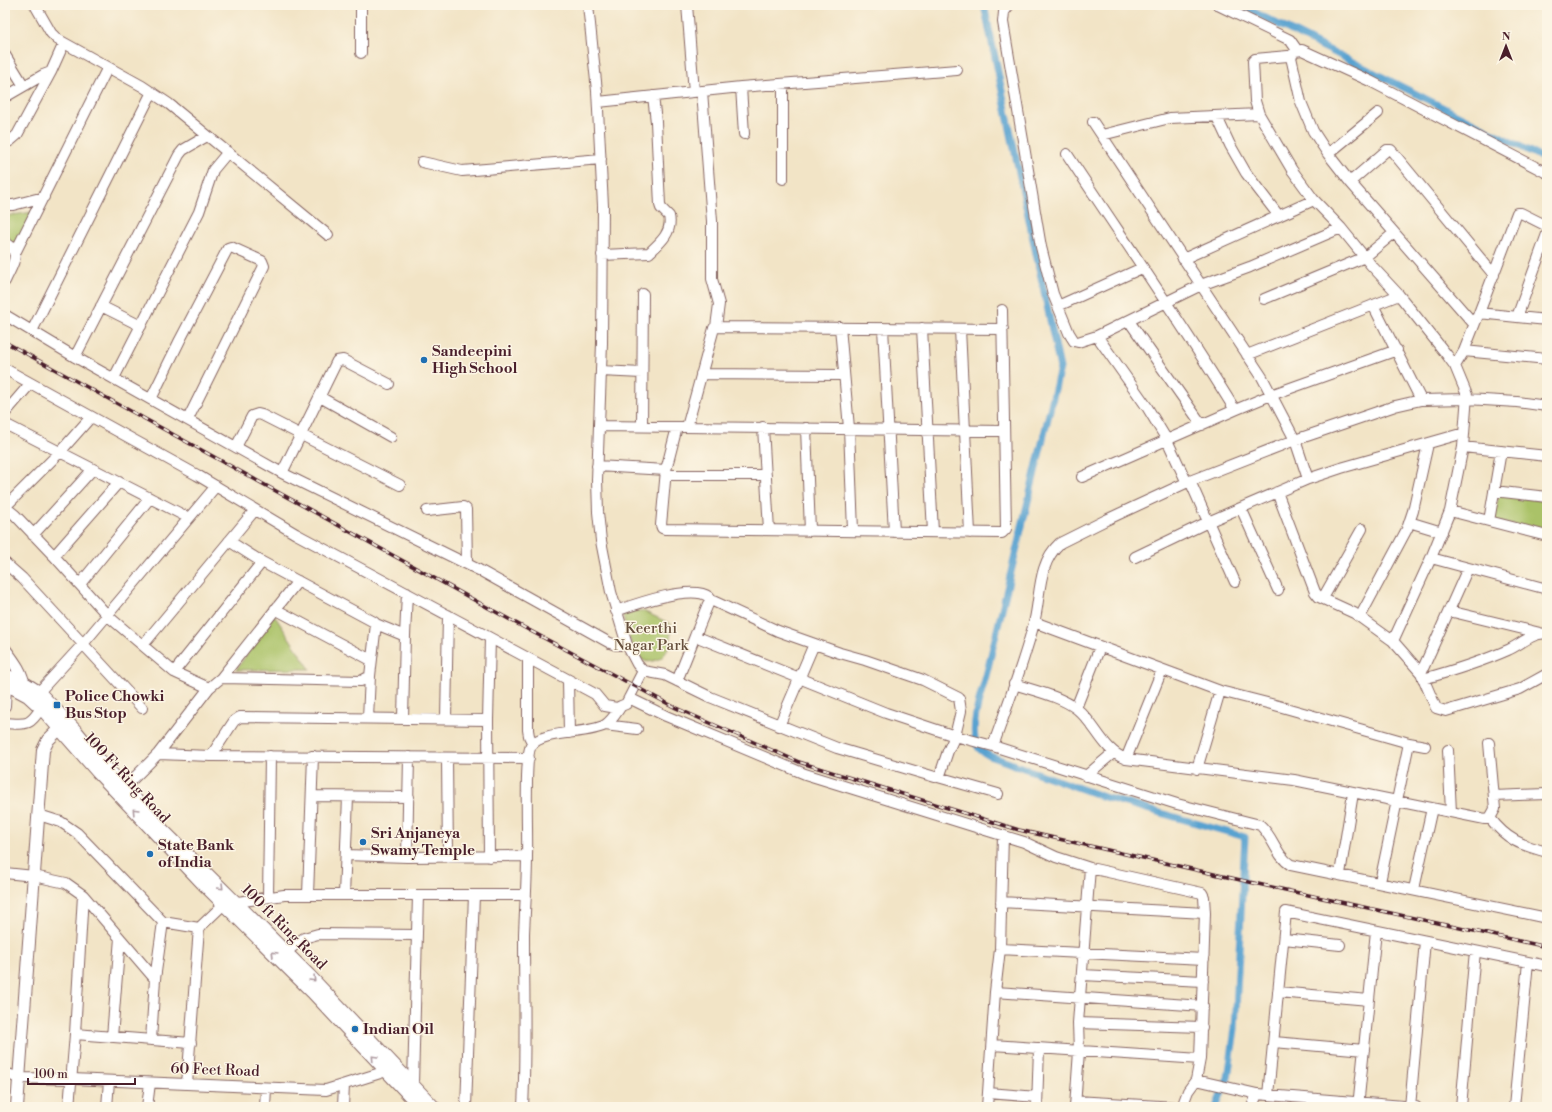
<svg xmlns="http://www.w3.org/2000/svg" width="1552" height="1112" font-family="'Libre Bodoni',serif">
	<rect width="100%" height="100%" fill="#fcf5e5"/>
	<filter id="ink" filterUnits="userSpaceOnUse"><feTurbulence type="fractalNoise" baseFrequency=".025" numOctaves="2"/><feDisplacementMap in="SourceGraphic" scale="8" xChannelSelector="R" yChannelSelector="G"/><feConvolveMatrix kernelMatrix="1 2 1 2 8 2 1 2 1" color-interpolation-filters="sRGB"/></filter>
	<filter id="wash" filterUnits="userSpaceOnUse"><feTurbulence type="fractalNoise" baseFrequency=".012" numOctaves="4" result="noise"/><feDisplacementMap in="SourceGraphic" scale="16" xChannelSelector="R" yChannelSelector="G"/><feGaussianBlur stdDeviation="0.9" result="paint"/><feColorMatrix in="noise" values="0 0 0 0 0 0 0 0 0 0 0 0 0 0 0 0 0 1.4 0 .05"/><feComposite in="paint" operator="in"/></filter>
	<g filter="url(#wash)">
		<rect width="100%" height="100%" fill="#f2e4c6"/>
		<path fill="#aac268" stroke="#7a704a" d="M40 211 22 249 5 240V216Z
			M1499 495 1547 501V532L1493 521Z
			M622 610 643 611 671 624C671 639 670 659 652 661 649 662 646 662 643 660 632 655 624 622 622 610Z
			M274 615 310 669 236 670Z"/>
		<g fill="none" stroke-linecap="round" stroke-linejoin="round">
			<path stroke="#59a2d0" stroke-width="7" d="M984 5 1060 368 986 676C981 693 968 731 978 747 980 751 986 754 990 756L1104 797 1245 837 1235 1029 1228 1078 1216 1107
				M1240 5 1547 160"/>
		</g>
	</g>
	<g filter="url(#ink)">
		<g fill="none" stroke-linecap="round" stroke-linejoin="round">
			<defs>
				<path id="minor" d="M35 5 51 33 57 39 142 86 169 104 328 235
					M588 5 597 91 603 206 602 343 597 480 598 512 601 541 611 592 627 645 637 664 643 671 665 675 710 697 837 748 935 777 940 775 948 751 955 736 993 746 1177 804 1260 825C1273 836 1276 856 1291 865L1547 918
					M687 5 694 92
					M1009 5 1004 12 1003 22 1041 247 1053 294 1069 333 1074 341 1078 342 1097 336 1201 285 1250 267 1341 228
					M1218 5 1290 40 1297 50
					M361 53V5
					M5 55 24 86
					M1291 57 1295 51 1302 50 1370 81 1547 173
					M783 84V179
					M741 87 744 134
					M702 91 712 221V279L719 304 716 327
					M5 97 43 75 51 72
					M598 102 741 87 957 70
					M1217 117 1230 145 1246 173 1279 216
					M1093 122 1262 377 1295 440 1308 479
					M1102 135 1170 118 1259 114
					M5 142 10 141 17 135 51 72 64 43
					M1067 154C1123 239 1182 323 1235 410L1271 395 1397 350
					M1328 154 1378 113
					M422 162 462 171 601 159
					M1350 182 1387 150H1391L1494 275
					M5 205H13L44 197
					M5 242C23 253 12 265 5 281
					M15 253 108 67
					M602 255 649 253C660 243 673 232 669 216L661 208 660 205 656 122 653 96
					M1183 259 1314 200
					M1264 299 1365 257 1394 233
					M1373 305 1421 400
					M101 306 141 326
					M1058 306 1142 268
					M1479 313 1547 320
					M5 315 75 357 282 473 479 570 610 643 616 645H627
					M1517 317 1547 234
					M1129 321 1202 425
					M1474 324 1350 182 1328 154 1313 131 1301 102 1291 57 1288 56 1255 59 1253 61 1255 101 1259 114 1292 170 1314 200 1341 228 1371 265 1399 295 1447 355 1455 366 1467 395 1463 447 1450 511 1431 558 1393 641 1421 673 1436 708 1446 711 1520 689 1547 674
					M840 327 849 428 853 531
					M883 328 894 532
					M922 328 933 532
					M960 329 970 533
					M32 331 152 92
					M1097 336 1147 407 1167 440 1187 483
					M1464 351 1547 359
					M1247 355 1399 295
					M75 357 179 155 183 150 207 136
					M1455 366 1464 351 1479 313 1517 213H1521L1547 226
					M5 369 197 475 296 534 595 694 605 706 617 708 621 706 626 704 643 671
					M601 371 642 373
					M701 374 844 375
					M114 378 199 212 213 170 228 152
					M320 397 391 437
					M151 399 180 340 228 248 231 247 262 261 264 266 188 419
					M5 413 30 384
					M5 424 189 518
					M599 426 1004 431
					M642 426 643 294
					M677 427 666 470 661 525 662 528 665 529 1002 533 1006 529 1002 310
					M687 427 714 328 716 327 1003 329
					M763 427 769 530
					M806 428 810 531
					M236 447 252 416 258 414 262 415 400 485
					M1463 447 1547 456
					M597 466 666 470
					M282 473 337 361 343 360 389 384
					M666 475H766
					M1082 477 1235 410
					M1190 481 1235 582
					M1494 491 1547 497
					M1277 492 1315 592 1319 597 1354 613 1393 641
					M5 507 15 515 54 556 108 616 174 672 262 562 374 622 376 624 370 676 361 681 221 678 209 688 158 754 125 787
					M5 507 60 452 91 417
					M1241 508 1278 590
					M427 511 463 507 466 509 467 564
					M1450 511 1547 536
					M1489 521 1501 451
					M1409 522 1442 532
					M33 535 93 469
					M229 541 262 562
					M54 556 119 482
					M1135 557 1208 522 1308 479 1341 468 1464 433
					M1431 558 1547 589
					M5 563 22 578 83 644 216 486
					M80 584 150 498
					M1323 598 1362 529
					M275 609 371 660
					M616 611C636 604 692 584 709 597L711 601
					M1449 611 1540 633
					M1360 617 1407 529 1413 511 1428 444
					M1034 622 1220 691 1275 705 1409 743 1425 746
					M376 624 405 636
					M143 645 255 510
					M528 660V730L529 736 533 744
					M174 672 209 688
					M1421 673 1468 568
					M221 678 298 581
					M1423 679C1452 671 1481 662 1508 650 1520 645 1534 631 1547 634
					M568 680 569 733
					M677 681 695 636 886 713 955 736 961 711 959 698 923 680 865 660 840 653 778 631 713 601H711L708 604 695 636
					M1014 684C1035 691 1060 696 1077 709 1096 724 1103 751 1126 759L1294 780 1485 819 1490 818 1495 809 1489 743
					M39 692 83 644 142 708
					M629 698 666 716 805 774 1024 842 1056 857 1090 868 1202 893 1204 897 1205 913 1200 1059 1196 1080 1188 1091 1182 1107
					M5 706 6 686
					M1076 708 1100 647
					M368 718 370 676
					M403 718 405 636 407 593
					M446 719 448 615
					M5 723C26 724 29 727 41 708
					M605 725 637 729
					M779 726 814 644
					M993 746C1007 706 1023 665 1034 623 1041 596 1037 564 1060 543L1106 520 1190 481 1295 440 1395 406 1421 400 1467 399 1517 402 1547 406
					M1448 750 1451 812
					M158 754 211 756 529 758
					M211 756 234 721 240 717 488 720
					M447 758 448 857
					M1126 759 1162 670
					M1197 769 1220 691
					M1086 776 1113 753
					M938 777 998 794
					M312 796 409 797
					M1494 796 1547 794
					M39 815 61 822 77 833 163 922 199 928
					M1490 818C1507 840 1521 845 1547 852
					M346 855 407 857 527 856
					M407 857 409 757
					M489 857 488 720 490 638
					M5 873 34 876 66 883 83 895 155 979
					M1340 874 1353 793
					M1380 882 1409 743
					M1414 889 1432 808
					M308 895 313 756
					M344 895 348 797
					M268 897 270 756
					M1001 902 1205 913
					M1284 939 1340 945
					M1000 949 1204 959
					M286 952 304 938 318 934 417 935
					M1082 975 1203 981
					M995 992 1203 1006
					M1278 992 1369 1000
					M1078 1023 1202 1027
					M75 1034 191 1043
					M112 1037 120 938
					M151 1040 155 979 163 922
					M1274 1042 1364 1050
					M992 1045 1200 1059
					M5 1073 19 1078 72 1079 326 1090 393 1069
					M1196 1080 1257 1094 1416 1107
					M187 1084 199 928 224 904 284 895H525
					M413 1084 418 895
					M988 1093 1037 1097
					M1268 1095 1286 912 1547 966
					M1076 1101 1176 1107
					M69 1107 75 1034 83 895
					M107 1107 109 1081
					M147 1107 150 1083
					M265 1107 266 1088
					M343 1107 344 1085
					M466 1107 474 895
					M523 1107C526 1049 524 992 524 934 525 908 527 881 527 855 528 837 524 757 531 746 541 730 587 735 605 725 612 721 616 713 621 706
					M987 1107 995 992 1000 949 1003 835
					M1037 1107 1039 1048
					M1075 1107 1079 1051 1078 1023 1090 868
					M1252 1107 1257 1094
					M1358 1107 1376 931
					M1410 1107 1425 941
					M1461 1107 1475 951
					M1514 1107 1528 962"/>
				<path id="major" d="M5 650C14 662 22 672 24 687
					M5 675 23 682 39 692 77 732 103 764 125 787 160 827 309 975 434 1107
					M5 685 15 689 28 696 41 708 99 774 202 883 312 992 420 1107
					M17 1107 43 750 48 740 65 723"/>
			</defs>
			<use href="#minor" stroke="#856461" stroke-width="12"/>
			<use href="#major" stroke="#856461" stroke-width="14"/>
			<use href="#minor" stroke="#fff" stroke-width="10"/>
			<use href="#major" stroke="#fff" stroke-width="12"/>
			<defs>
				<path id="rail" d="M5 342 525 628 676 708 799 762 1019 830 1267 886 1547 947"/>
			</defs>
			<use href="#rail" stroke="#4a1f2b" stroke-width="3.5"/>
			<use href="#rail" stroke="#fcf5e5" stroke-width="2" stroke-dasharray="6" stroke-linecap="butt"/>
		</g>
		<defs><path id="oneway-chevron" d="M-2-3.5L2.5 0L-2 3.5" fill="none" stroke-width="1.6" stroke-linecap="round" stroke-linejoin="round"/></defs>
		<g stroke="#ae9aa0">
			<use href="#oneway-chevron" transform="translate(135 811) rotate(-134)"/>
			<use href="#oneway-chevron" transform="translate(221 887) rotate(45)"/>
			<use href="#oneway-chevron" transform="translate(274 954) rotate(-135)"/>
			<use href="#oneway-chevron" transform="translate(313 979) rotate(46)"/>
			<use href="#oneway-chevron" transform="translate(374 1058) rotate(-133)"/>
		</g>
	</g>
	<g fill="#1f6fb2" stroke="#fcf5e5" stroke-width="1.5">
		<circle cx="424" cy="360" r="4"/>
		<rect x="53" y="701" width="8" height="8" rx="2"/>
		<circle cx="363" cy="842" r="4"/>
		<circle cx="150" cy="854" r="4"/>
		<circle cx="355" cy="1029" r="4"/>
	</g>
	<g text-anchor="middle" dominant-baseline="central" stroke-width="3" stroke-linejoin="round" paint-order="stroke">
		<g font-size="15" font-weight="bold" fill="#4a1f2b" stroke="#fcf5e5" text-anchor="start">
			<text x="432" y="351">Sandeepini<tspan x="432" dy="17">High School</tspan></text>
			<text x="65" y="696">Police Chowki<tspan x="65" dy="17">Bus Stop</tspan></text>
			<text x="371" y="833">Sri Anjaneya<tspan x="371" dy="17">Swamy Temple</tspan></text>
			<text x="158" y="845">State Bank<tspan x="158" dy="17">of India</tspan></text>
			<text x="363" y="1029">Indian Oil</text>
		</g>
		<g font-size="15" fill="#67503d" stroke="#fcf5e5">
			<text x="651" y="628">Keerthi<tspan x="651" dy="17">Nagar Park</tspan></text>
		</g>
		<g font-size="15" fill="#4a1f2b" stroke="#fcf5e5">
			<text transform="translate(127 778) rotate(47)">100 Ft Ring Road</text>
			<text transform="translate(284 927) rotate(45)">100 ft Ring Road</text>
			<text transform="translate(215 1070) rotate(2)">60 Feet Road</text>
		</g>
	</g>
	<rect width="1552" height="1112" fill="none" stroke="#fcf5e5" stroke-width="20"/>
	<g transform="translate(1506 46)" stroke="#fcf5e5" stroke-width="3" paint-order="stroke">
	<path d="M0-3L7 15L0 10L-7 15Z" fill="#4a1f2b"/>
	<text y="-6" font-size="11" font-weight="bold" text-anchor="middle" fill="#4a1f2b">N</text>
	</g>
	<path d="M28 1078v6h107v-6" fill="none" stroke="#4a1f2b" stroke-width="2"/>
	<text x="34" y="1078" font-size="12" fill="#4a1f2b" stroke="#fcf5e5" stroke-width="3" paint-order="stroke">100 m</text>
</svg>
